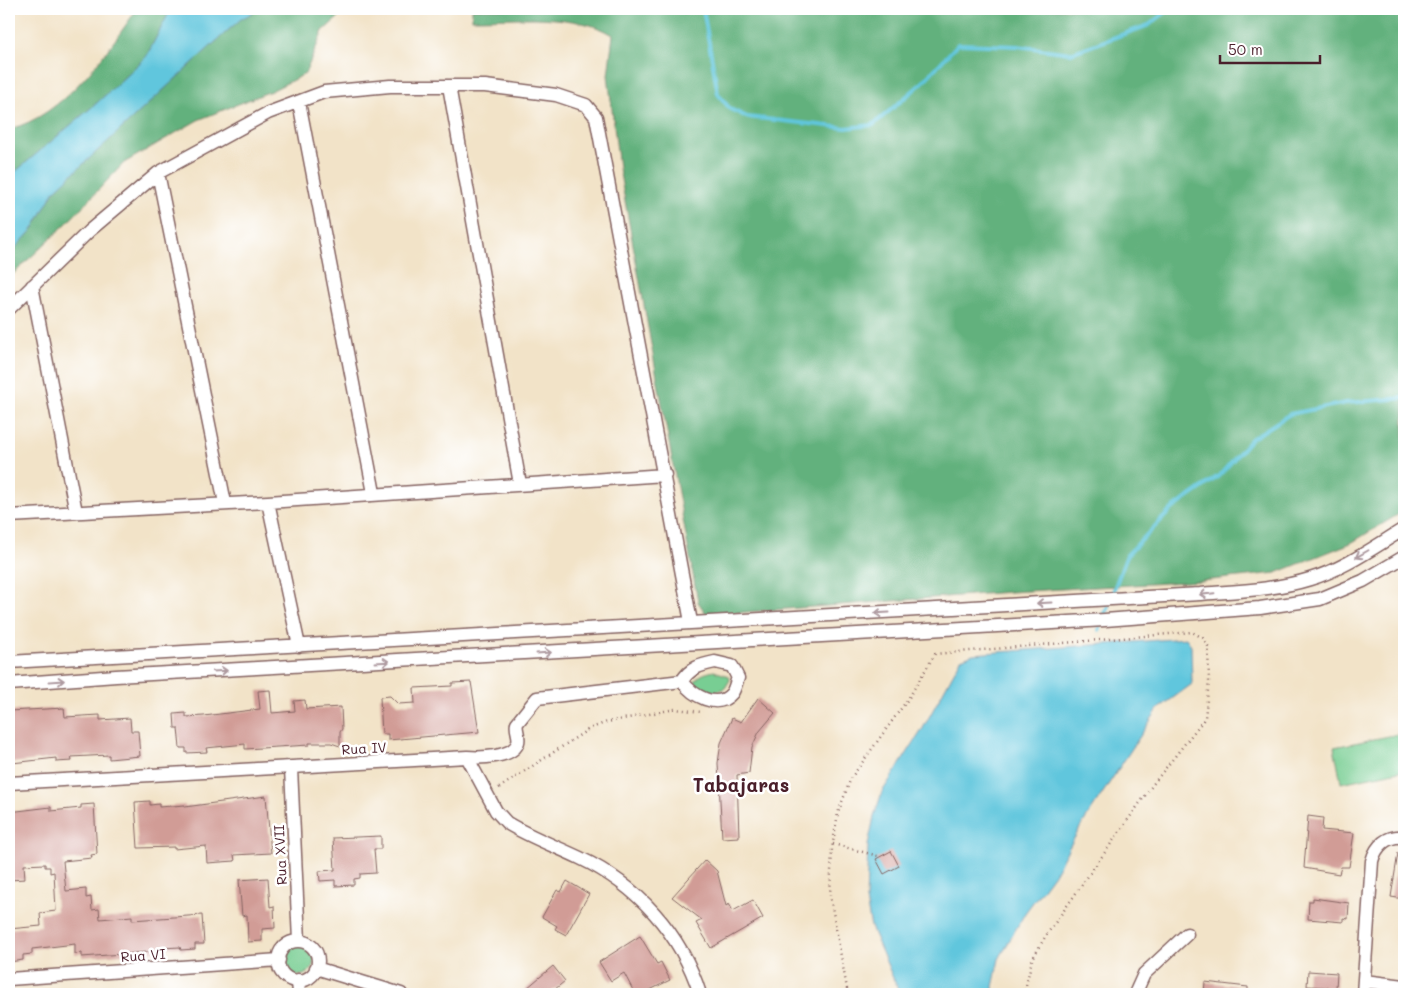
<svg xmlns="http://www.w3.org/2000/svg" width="1413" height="1003" font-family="Mali,sans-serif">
	<rect width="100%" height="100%" fill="#fff"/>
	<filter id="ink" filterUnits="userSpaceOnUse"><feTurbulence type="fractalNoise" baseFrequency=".02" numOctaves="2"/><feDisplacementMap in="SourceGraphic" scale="10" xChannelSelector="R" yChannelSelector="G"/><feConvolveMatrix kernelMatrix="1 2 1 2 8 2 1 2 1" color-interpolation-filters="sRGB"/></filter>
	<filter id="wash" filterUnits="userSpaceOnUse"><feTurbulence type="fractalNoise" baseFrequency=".0096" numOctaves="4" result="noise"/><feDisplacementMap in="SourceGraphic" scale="20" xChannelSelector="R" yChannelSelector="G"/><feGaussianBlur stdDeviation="1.12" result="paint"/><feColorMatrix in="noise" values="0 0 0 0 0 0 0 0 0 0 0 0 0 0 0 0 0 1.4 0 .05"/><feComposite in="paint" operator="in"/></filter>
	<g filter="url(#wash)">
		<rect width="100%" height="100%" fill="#f2e3c8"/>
		<path fill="#78ce93" stroke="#61765f" d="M714 671 729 676 730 680 725 688C715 694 705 692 696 685L695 681C700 674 706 673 714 671Z
			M1404 733V770L1341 783 1334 747Z
			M282 960a16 16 0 1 1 32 0a16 16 0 1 1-32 0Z"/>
		<path fill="#62b17d" stroke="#566854" d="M137 9H171L146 57 98 102 9 177V129C63 117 107 52 137 9Z
			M260 9H348L323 31 305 74 271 91 198 120 124 163 67 223 9 278V255L33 229 54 191 224 34 241 19Z
			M472 9H1404V511L1351 543 1276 573 1201 581 1010 592 707 615 698 602 619 168 608 75 613 35C577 12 514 19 472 19Z"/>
		<path fill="#60c6dd" stroke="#557284" d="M171 9H260L241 19 224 34 54 191 33 229 9 255V177L98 102 146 57Z
			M1186 638 1191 645 1192 684 1158 709 1081 826 1056 871 1025 913 999 959 993 987 994 994H900L871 927 866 900 868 845 874 817 882 792 922 730 961 659 973 654Z"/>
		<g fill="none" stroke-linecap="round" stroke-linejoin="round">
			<path stroke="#60c6dd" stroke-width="4" d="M703 9 718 94 730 109 747 117 846 128 873 125 922 83 958 44 1017 46 1071 53 1149 25 1170 9
				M1113 592 1127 555 1172 509 1220 475 1251 439 1290 414 1346 403 1404 398
				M1105 613 1108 607
				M1099 630 1100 628"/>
		</g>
		<g id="blocks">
			<path fill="#d19c96" d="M471 682 479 732 388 740V734H382L380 697 390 696 398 704 415 703 414 688 452 686V683Z
				M270 690 272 713 295 711 294 701 305 700 306 709 341 707 342 729 340 732V746L331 743H309V745L245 749V744L206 748 207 752 186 753V748H180L178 728H175L174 714 186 713V717L204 716 260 709 258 691Z
				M758 698 775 713 759 732 752 747 749 773 737 775 739 837 722 838 718 763 721 743 732 718 741 722Z
				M64 708 65 717 100 715V720L130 718 131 731H138L140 756 109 759V755L71 757 72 761 56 762V758L12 763V753H9V711Z
				M266 796 271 853 234 855 235 861 207 863 206 846 174 849V847L138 848 135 802 150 801V805L159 804V807L185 805V807Z
				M94 804 97 854 91 855 92 858 63 861 66 891 86 889V898L91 897 92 910 99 909 100 919 132 916V920L202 915 204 944H195V949L181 950 180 947 161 948V951L82 957V953L75 954V944L32 949V954L23 955V960L9 962V929L41 926 40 913 56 911 54 872 50 873V867H45V864L24 865 25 879 9 880V812L51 807V811L81 808V805Z
				M1308 816 1323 818 1322 830 1354 833 1349 867H1341L1339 874 1304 868Z
				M381 836V849H374L376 873 360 874V878L354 879V885L335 886V880L320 881 319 871 335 870 333 838Z
				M891 851 899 866 884 874 876 859Z
				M1398 853 1404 854V899L1391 897Z
				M705 860 717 871 726 906 729 904 733 911 753 900 763 918 711 948 696 923 702 920 672 897Z
				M268 878 270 907 274 906 275 928 262 929V941L248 942 247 915 242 916 239 880Z
				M567 881 589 894 566 935 555 929 557 926 542 917 557 890 561 892Z
				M1313 898 1349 903 1348 919 1343 918V922L1308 919 1309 901H1313Z
				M640 936 657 964 661 962 670 980 642 994H635L624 973 611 981 599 962Z
				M553 966 565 981 549 994H520Z
				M1308 971 1337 973 1336 988 1307 986Z
				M1205 982 1248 987V994H1204Z"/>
		</g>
	</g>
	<g filter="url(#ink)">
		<use href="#blocks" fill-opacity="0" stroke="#856462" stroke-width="1"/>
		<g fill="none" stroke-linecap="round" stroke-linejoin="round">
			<defs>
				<path id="street" d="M449 86 520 484
					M299 102 374 493
					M158 173 225 503
					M32 286 76 512
					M9 309 89 231 158 173 268 113 324 92 390 86H485L556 95 586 105 596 117 691 622
					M268 502 299 646
					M9 516 268 502 665 475
					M9 662 1200 594C1236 591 1275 590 1310 579 1344 569 1374 547 1404 529
					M715 662 732 666 738 678C736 682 735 689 732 693 717 711 692 695 682 681 690 668 700 665 715 662Z
					M9 684 116 676 1105 620 1260 608 1320 599 1363 581 1404 557
					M467 757 496 811 507 823C530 837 555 846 580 858 637 885 681 933 700 994
					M291 768 299 941
					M9 783 467 757C480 758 514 758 518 742 520 736 515 729 517 723L537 698 682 681
					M278 961a20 20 0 1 1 40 0a20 20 0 1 1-40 0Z
					M316 968 401 994
					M9 979 279 960
					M298 980 299 994
					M1364 981 1404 986
					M1135 994 1144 974 1187 934
					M1363 994 1372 861C1376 846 1387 835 1404 837"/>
			</defs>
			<use href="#street" stroke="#856462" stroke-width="15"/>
			<path stroke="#856462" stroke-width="2.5" stroke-dasharray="1 4" stroke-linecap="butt" d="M499 788 589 729 607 722 675 709 702 712
				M833 844 878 856
				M848 994 830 896 832 848 838 813 851 778 908 699 935 654 1192 632 1203 638 1208 646 1209 681 1205 718 1154 783 1045 937 1032 960 1024 994"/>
			<use href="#street" stroke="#fff" stroke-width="12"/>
		</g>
		<defs><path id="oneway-shaft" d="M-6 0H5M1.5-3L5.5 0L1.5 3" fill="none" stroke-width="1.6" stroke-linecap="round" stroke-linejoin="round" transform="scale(1.25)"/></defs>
		<g stroke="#ae9aa0">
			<use href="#oneway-shaft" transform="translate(1362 554) rotate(150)"/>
			<use href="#oneway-shaft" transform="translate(1207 594) rotate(174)"/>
			<use href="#oneway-shaft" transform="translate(1044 603) rotate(177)"/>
			<use href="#oneway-shaft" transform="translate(882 613) rotate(177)"/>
			<use href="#oneway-shaft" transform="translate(544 653) rotate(-4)"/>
			<use href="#oneway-shaft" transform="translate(382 662) rotate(-3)"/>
			<use href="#oneway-shaft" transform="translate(220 671) rotate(-3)"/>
			<use href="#oneway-shaft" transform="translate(57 681) rotate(-4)"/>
		</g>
	</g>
	<g text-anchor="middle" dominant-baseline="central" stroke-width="5" stroke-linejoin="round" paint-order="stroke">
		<g font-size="14" fill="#4a1f2b" stroke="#fff">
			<text transform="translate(364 748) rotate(-3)">Rua IV</text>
			<text transform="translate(280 855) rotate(-93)">Rua XVII</text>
			<text transform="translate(143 955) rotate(-4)">Rua VI</text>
		</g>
		<g font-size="19" font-weight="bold" fill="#4a1f2b" stroke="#fff">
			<text x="741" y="784">Tabajaras</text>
		</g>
	</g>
	<rect width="1413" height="1003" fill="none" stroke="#fff" stroke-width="30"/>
	<path d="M1220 55v8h100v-8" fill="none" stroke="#4a1f2b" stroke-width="2.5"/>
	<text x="1228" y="55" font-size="15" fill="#4a1f2b" stroke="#ffffff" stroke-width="4" paint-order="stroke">50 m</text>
</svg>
